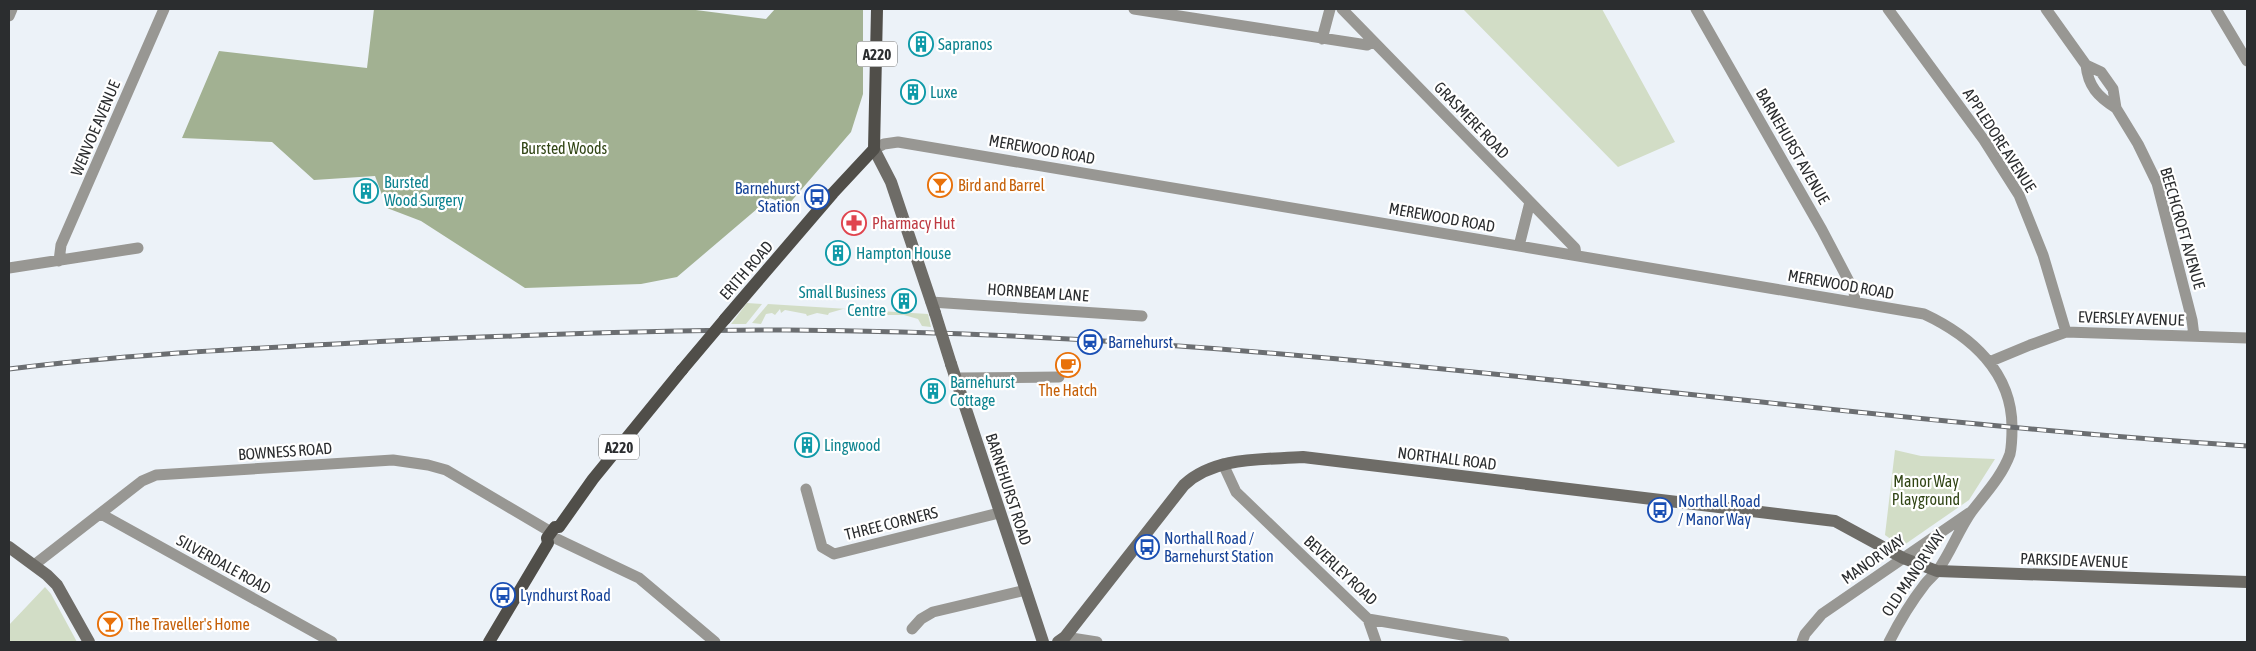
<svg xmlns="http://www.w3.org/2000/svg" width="2256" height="651" font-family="'Asap Condensed',sans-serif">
	<rect width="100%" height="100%" fill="#ecf2f8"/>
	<path fill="#d2ddc6" d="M1463 9H1602L1675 142 1618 167Z
		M747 303 762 304 746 324H731Z
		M768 304 928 314 931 327 922 326 918 319 904 315H877L876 313 843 309 829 313 828 315 817 313 807 316 806 314 785 310 781 313 780 309 775 315 772 313 766 314 761 324 752 323Z
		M1895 450 1921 456 1995 459 1969 500 1904 545H1899L1885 535Z
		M45 587 51 594 77 642H9V625Z"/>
	<path fill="#a2b192" d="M374 9H688L766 19 775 9H863V94L851 132 788 205 770 198 677 277 641 284 525 288 421 221 387 208 375 176 314 180 272 142 182 138 219 51 367 68Z"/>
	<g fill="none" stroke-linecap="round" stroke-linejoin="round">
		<path stroke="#989793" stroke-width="11" d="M1134 9 1367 45 1373 42
			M1342 9 1575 248 1576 255
			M1696 9 1822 230 1854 291 1855 302
			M1888 9 1984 140 2019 195 2043 255 2066 332
			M2046 9 2086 65 2101 72 2113 89 2116 108 2138 144 2157 183 2192 320 2194 336
			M2216 9 2247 61
			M9 16 12 9
			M1322 39 1330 9
			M2086 65C2088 86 2098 97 2116 108
			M874 149 884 144 898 142 1924 314C1971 336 2012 372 2012 427 2012 436 2012 445 2010 454 2002 476 1986 493 1972 511 1959 529 1951 552 1938 570 1934 575 1929 579 1925 584 1911 602 1899 622 1889 642
			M1519 246 1530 202
			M59 261 61 245 164 9
			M9 268 138 248
			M931 302 1142 316
			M1989 362 2030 345 2066 332 2247 338
			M956 378 1059 377
			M1223 464 1236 492 1368 619 1504 642
			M806 489 822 547 834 554 999 513
			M101 514 332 642
			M557 539 639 578 715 642
			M34 565 142 481 156 475 393 460 428 465 446 470 551 532
			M1368 619 1376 642
			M912 629 921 619 933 612 1026 590
			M1065 637 1097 642
			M1802 642 1805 634 1822 614 1969 513"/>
		<path stroke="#6e6c67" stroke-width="12" d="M874 149 891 182 935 313
			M951 364 1043 642
			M9 547 47 575 57 585 89 642
			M1058 642 1065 637 1184 485C1215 456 1263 460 1303 457L1835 521 1903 558 1937 571 2247 582"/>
		<path stroke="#504e49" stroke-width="12" d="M725 319 833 193 874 149 877 9
			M489 642 548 543 547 538 555 527H559L593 479 682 370"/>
		<defs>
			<path id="rail" d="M9 369C135 353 264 348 391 341 523 335 654 330 786 330 962 331 1140 341 1315 357 1626 384 1936 426 2247 446"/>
		</defs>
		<use href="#rail" stroke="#6b6e71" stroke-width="5"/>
		<use href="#rail" stroke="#fff" stroke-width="3" stroke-dasharray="9" stroke-linecap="butt"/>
		<path stroke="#6e6c67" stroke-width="12" d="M935 313 951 364"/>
		<path stroke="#504e49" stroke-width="12" d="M682 370 725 319"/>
	</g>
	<defs>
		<symbol id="building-ring" viewBox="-11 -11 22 22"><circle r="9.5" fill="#fff" stroke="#0f9aa8" stroke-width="1.5"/><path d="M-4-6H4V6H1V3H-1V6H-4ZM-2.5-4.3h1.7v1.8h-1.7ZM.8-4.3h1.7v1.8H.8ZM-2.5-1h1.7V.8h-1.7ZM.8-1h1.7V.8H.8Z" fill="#0f9aa8"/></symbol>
		<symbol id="bar-ring" viewBox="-11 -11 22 22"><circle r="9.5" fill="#fff" stroke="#e8710a" stroke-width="1.5"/><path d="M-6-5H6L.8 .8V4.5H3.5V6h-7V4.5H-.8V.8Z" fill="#e8710a"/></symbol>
		<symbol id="bus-ring" viewBox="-11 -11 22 22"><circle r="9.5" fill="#fff" stroke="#1a4fb4" stroke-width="1.5"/><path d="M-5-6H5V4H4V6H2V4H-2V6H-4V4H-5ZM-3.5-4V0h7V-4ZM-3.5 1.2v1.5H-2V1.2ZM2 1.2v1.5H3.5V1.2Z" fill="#1a4fb4"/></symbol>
		<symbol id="pharmacy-ring" viewBox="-11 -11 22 22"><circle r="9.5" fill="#fff" stroke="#e0444e" stroke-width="1.5"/><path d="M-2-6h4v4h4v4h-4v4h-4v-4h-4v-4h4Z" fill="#e0444e"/></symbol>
		<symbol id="station-ring" viewBox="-11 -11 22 22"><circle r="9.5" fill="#fff" stroke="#1a4fb4" stroke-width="1.5"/><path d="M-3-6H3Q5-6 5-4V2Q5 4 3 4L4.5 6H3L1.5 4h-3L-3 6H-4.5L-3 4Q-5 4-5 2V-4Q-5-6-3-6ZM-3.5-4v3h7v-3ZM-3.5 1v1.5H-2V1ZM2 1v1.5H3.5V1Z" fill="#1a4fb4"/></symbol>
		<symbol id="cafe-ring" viewBox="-11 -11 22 22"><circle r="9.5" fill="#fff" stroke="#e8710a" stroke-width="1.5"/><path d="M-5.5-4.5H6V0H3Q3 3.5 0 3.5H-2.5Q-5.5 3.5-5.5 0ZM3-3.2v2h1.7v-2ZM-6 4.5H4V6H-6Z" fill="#e8710a"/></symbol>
	</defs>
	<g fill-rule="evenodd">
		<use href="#building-ring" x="907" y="30" width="28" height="28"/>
		<use href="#building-ring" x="899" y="78" width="28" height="28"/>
		<use href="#bar-ring" x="926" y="171" width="28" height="28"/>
		<use href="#building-ring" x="352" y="177" width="28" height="28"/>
		<use href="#bus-ring" x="803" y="183" width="28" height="28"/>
		<use href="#pharmacy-ring" x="840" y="209" width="28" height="28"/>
		<use href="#building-ring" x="824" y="239" width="28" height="28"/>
		<use href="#building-ring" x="890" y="287" width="28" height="28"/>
		<use href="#station-ring" x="1076" y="328" width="28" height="28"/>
		<use href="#cafe-ring" x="1054" y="351" width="28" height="28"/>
		<use href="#building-ring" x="919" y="377" width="28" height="28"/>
		<use href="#building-ring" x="793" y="431" width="28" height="28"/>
		<use href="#bus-ring" x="1646" y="496" width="28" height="28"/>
		<use href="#bus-ring" x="1133" y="533" width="28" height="28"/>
		<use href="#bus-ring" x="489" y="581" width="28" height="28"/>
		<use href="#bar-ring" x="96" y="610" width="28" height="28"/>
	</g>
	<g text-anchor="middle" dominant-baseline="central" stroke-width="4.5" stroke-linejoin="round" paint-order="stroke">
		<g fill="#fff" stroke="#6b6c6d" stroke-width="1">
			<rect x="857" y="41.5" width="40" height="25" rx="4"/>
			<rect x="599" y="434.5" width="40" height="25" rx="4"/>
		</g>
		<g font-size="15" font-weight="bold" fill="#2b2d2f">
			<text x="877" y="54">A220</text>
			<text x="619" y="447">A220</text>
		</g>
		<g font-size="16" fill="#0d838f" stroke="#fff" text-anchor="start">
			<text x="938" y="44">Sapranos</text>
			<text x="930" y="92">Luxe</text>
			<text x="384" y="182">Bursted<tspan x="384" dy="18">Wood Surgery</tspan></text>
			<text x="856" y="253">Hampton House</text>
			<text x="886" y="292" text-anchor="end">Small Business<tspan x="886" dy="18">Centre</tspan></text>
			<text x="950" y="382">Barnehurst<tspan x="950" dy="18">Cottage</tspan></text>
			<text x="824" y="445">Lingwood</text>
		</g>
		<g font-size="16" fill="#2b2d2f" stroke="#fff">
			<text transform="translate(1472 120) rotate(46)">GRASMERE ROAD</text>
			<text transform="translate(95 128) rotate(-67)">WENVOE AVENUE</text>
			<text transform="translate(2000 140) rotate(57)">APPLEDORE AVENUE</text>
			<text transform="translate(1793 146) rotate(60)">BARNEHURST AVENUE</text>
			<text transform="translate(1042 149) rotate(10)">MEREWOOD ROAD</text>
			<text transform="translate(1442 217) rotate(10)">MEREWOOD ROAD</text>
			<text transform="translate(2183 228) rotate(74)">BEECHCROFT AVENUE</text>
			<text transform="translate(746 270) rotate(-49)">ERITH ROAD</text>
			<text transform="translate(1841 284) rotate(10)">MEREWOOD ROAD</text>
			<text transform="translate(1038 292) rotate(4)">HORNBEAM LANE</text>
			<text transform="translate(2131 318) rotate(2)">EVERSLEY AVENUE</text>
			<text transform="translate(285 451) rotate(-4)">BOWNESS ROAD</text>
			<text transform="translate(1447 458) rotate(7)">NORTHALL ROAD</text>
			<text transform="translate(1009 489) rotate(72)">BARNEHURST ROAD</text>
			<text transform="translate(891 523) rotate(-14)">THREE CORNERS</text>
			<text transform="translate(1873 559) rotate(-35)">MANOR WAY</text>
			<text transform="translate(2074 560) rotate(2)">PARKSIDE AVENUE</text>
			<text transform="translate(224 564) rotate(29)">SILVERDALE ROAD</text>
			<text transform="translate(1341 570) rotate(43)">BEVERLEY ROAD</text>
			<text transform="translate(1913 573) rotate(-56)">OLD MANOR WAY</text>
		</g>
		<g font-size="16" fill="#314515" stroke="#fff">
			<text x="564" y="148">Bursted Woods</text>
			<text x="1926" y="481">Manor Way<tspan x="1926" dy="18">Playground</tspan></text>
		</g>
		<g font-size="16" fill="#c56008" stroke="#fff" text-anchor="start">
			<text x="958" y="185">Bird and Barrel</text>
			<text x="1068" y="390" text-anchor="middle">The Hatch</text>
			<text x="128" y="624">The Traveller's Home</text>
		</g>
		<g font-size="16" fill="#164399" stroke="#fff" text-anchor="start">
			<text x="800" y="188" text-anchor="end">Barnehurst<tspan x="800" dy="18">Station</tspan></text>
			<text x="1108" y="342">Barnehurst</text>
			<text x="1678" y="501">Northall Road<tspan x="1678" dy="18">/ Manor Way</tspan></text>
			<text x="1164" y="538">Northall Road /<tspan x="1164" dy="18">Barnehurst Station</tspan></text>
			<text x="520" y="595">Lyndhurst Road</text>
		</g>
		<g font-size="16" fill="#be3a42" stroke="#fff" text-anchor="start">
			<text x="872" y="223">Pharmacy Hut</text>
		</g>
	</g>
	<rect width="2256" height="651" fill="none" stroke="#2b2d2f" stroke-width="20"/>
</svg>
